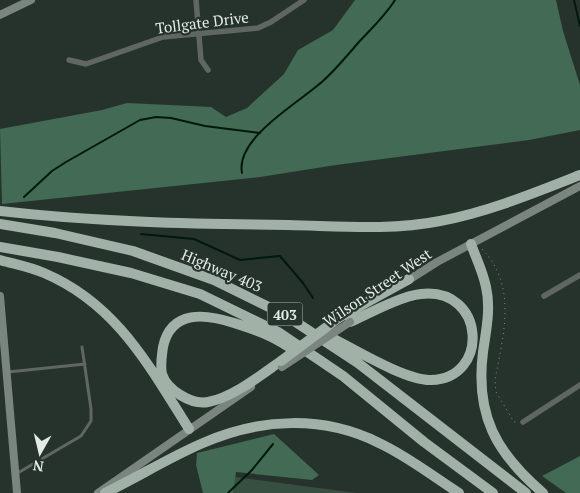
<svg xmlns="http://www.w3.org/2000/svg" width="580" height="493" font-family="'PT Serif',serif">
	<rect width="100%" height="100%" fill="#26332c"/>
	<path fill="#364f41" d="M235 477 357 493H233Z"/>
	<path fill="#426a54" d="M355 0H556L563 31 580 85V130L529 140 336 165 260 177 2 204 0 129 102 110 127 103 211 107 226 117 247 108 284 74 298 50 333 30Z
		M274 434 319 475 312 480 236 472 233 493H203L196 465 197 453Z
		M580 456V493H566L542 476Z"/>
	<g fill="none" stroke-linecap="round" stroke-linejoin="round">
		<path stroke="#00190c" stroke-width="2" d="M574 0 580 26
			M242 173C235 137 302 101 324 80 336 69 347 56 358 43 371 29 385 16 395 0
			M24 197 52 171 66 162 140 120 156 117 171 118 205 126 260 133
			M141 234 194 239 240 260 280 256 303 283 313 298
			M228 493 252 470 273 444"/>
		<path stroke="#838e88" stroke-width="1" stroke-dasharray="1 4" stroke-linecap="butt" d="M482 249C518 286 503 336 495 380L496 392 514 422H517"/>
		<path stroke="#606663" stroke-width="3" d="M8 372 85 364
			M16 474 81 436 91 421V409L82 347"/>
		<path stroke="#606663" stroke-width="5.5" d="M196 0 201 60 208 70
			M69 60 86 64 163 37 258 28 271 22 304 0
			M544 296 580 275
			M523 422 580 385"/>
		<path stroke="#7b857f" stroke-width="8" d="M0 15 31 0
			M407 281 437 262 580 186
			M0 296 17 493
			M98 493 251 387"/>
		<path stroke="#a2b1a8" stroke-width="10" d="M0 211C96 222 192 224 288 225 338 226 390 231 440 221 488 212 534 193 580 175
			M0 224 55 233 133 251 214 280 285 315 358 363 526 493
			M471 244C476 258 483 272 486 287 491 308 486 331 483 352 475 415 496 453 543 493
			M0 247 58 257 131 273 200 294 278 332 343 376 424 442 493 493
			M0 260C14 264 30 267 44 273 117 304 149 366 189 429
			M340 317 409 279
			M326 335C351 347 405 381 431 380 490 379 486 287 421 294 401 296 370 313 350 322
			M281 361C261 375 232 398 208 402 191 405 167 390 162 374 160 365 162 355 163 347 171 309 206 314 234 323 253 329 271 335 287 346
			M105 493C138 477 170 457 203 443 260 418 323 415 379 443 409 457 432 476 459 493"/>
		<path stroke="#7b857f" stroke-width="8" d="M282 367 350 322"/>
		<path stroke="#a2b1a8" stroke-width="10" d="M281 361 340 317"/>
	</g>
	<g text-anchor="middle" dominant-baseline="central" stroke-width="4.5" stroke-linejoin="round" paint-order="stroke">
		<rect fill="#26332c" stroke="#aab4ae" stroke-width="1" x="267.5" y="302.5" width="35" height="23" rx="4"/>
		<g font-size="14" font-weight="bold" fill="#e3ebe6">
			<text x="285" y="314">403</text>
		</g>
		<g font-size="15" fill="#e3ebe6" stroke="#26332c">
			<text transform="translate(202 22) rotate(-7)">Tollgate Drive</text>
			<text transform="translate(222 270) rotate(23)">Highway 403</text>
			<text transform="translate(377 287) rotate(-34)">Wilson Street West</text>
		</g>
	</g>
	<g transform="translate(40 453) rotate(188)" stroke="#26332c" stroke-width="4" paint-order="stroke">
	<path d="M0-4L9 19L0 12L-9 19Z" fill="#e3ebe6"/>
	<text y="-8" font-size="14" font-weight="bold" text-anchor="middle" fill="#e3ebe6">N</text>
	</g>
</svg>
